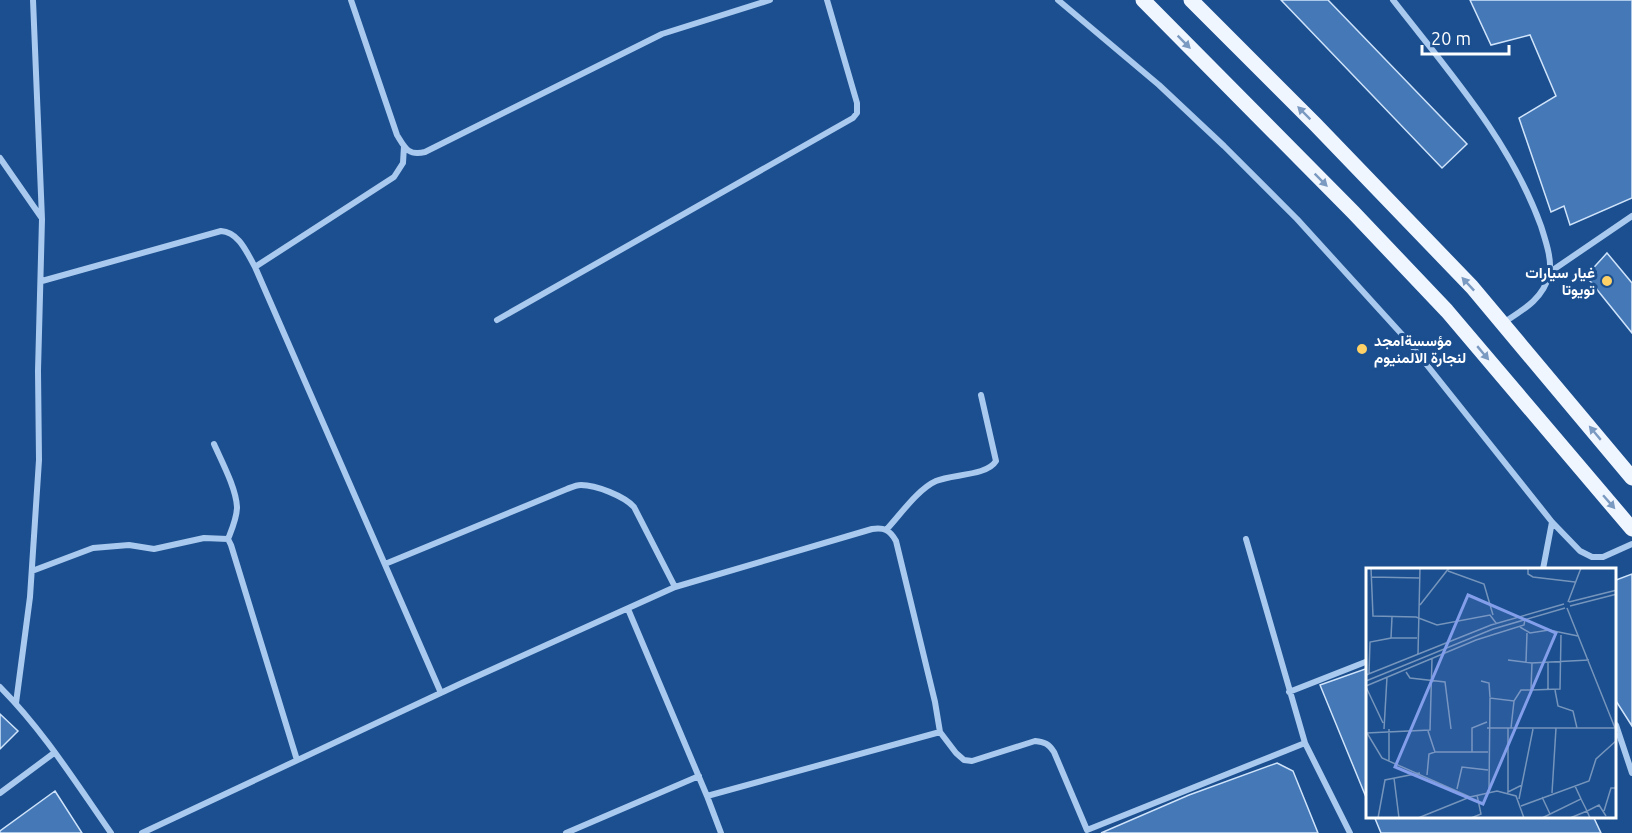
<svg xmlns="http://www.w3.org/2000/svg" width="1632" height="833" font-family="Ubuntu,Vazirmatn,sans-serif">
	<rect width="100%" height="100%" fill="#1b4f8f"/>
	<path fill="#4478b7" stroke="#cfe3fa" stroke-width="1.5" d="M1281 0H1328L1467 144 1442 168Z
		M1470 0H1632V198L1570 225 1564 206 1551 212 1519 118 1556 96 1530 35 1491 45Z
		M1607 253 1632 283V333L1586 276Z
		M1632 574V726L1616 701V580Z
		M1368 668V802L1320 685Z
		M0 714 18 731 0 749Z
		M1277 763 1293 771 1318 833H1101L1189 795Z
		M55 791 82 833H0V831Z
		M1374 816H1593L1601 833H1381Z"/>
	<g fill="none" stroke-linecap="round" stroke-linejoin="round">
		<path stroke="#a9c9ee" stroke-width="6" d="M351 0 397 135C405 148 408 156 425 152L662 34 770 0
			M1058 0 1159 85 1224 146 1297 219 1407 340 1552 522 1580 551 1592 557H1603L1632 544
			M1393 0C1448 71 1510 140 1541 226 1545 239 1553 261 1549 275 1543 299 1523 310 1503 323
			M0 158 41 217
			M255 267 441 693
			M1550 272 1632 216
			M42 281 221 231C239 232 247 253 255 267L394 177 403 163 404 146
			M497 320 853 118 857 113V103L827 0
			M214 444C222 462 236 488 237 507 237 518 232 529 228 539
			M886 530C900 515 918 489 936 481 952 474 987 476 996 461L981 395
			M1246 539 1305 743
			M385 564 567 489C572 487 576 485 581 485 596 485 624 496 634 507L675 587
			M1543 569 1552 522
			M32 571 93 548 129 545 154 549 204 538 228 539 231 545 297 760
			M628 609 707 796 721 833
			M0 687C43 730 76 783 111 833
			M1289 692 1368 661
			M16 703 30 597 39 460 38 371 42 219 33 0
			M1616 725 1632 773
			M0 793 54 753
			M707 796 940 732
			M142 833 462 683 675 587 872 529C884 527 890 530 896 541L935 702 940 732 956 753 964 760 972 761 1035 741C1045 742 1049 744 1054 752L1087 830 1305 743 1350 833
			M566 833 699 776"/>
		<path stroke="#f0f6ff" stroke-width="15" d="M1143 0 1353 212 1447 311 1632 529
			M1191 0 1315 124 1472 287 1632 478"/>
	</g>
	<defs><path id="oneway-solid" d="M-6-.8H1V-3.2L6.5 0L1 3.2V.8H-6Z" transform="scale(1.5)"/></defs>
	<g fill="#7b9ac1">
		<use href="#oneway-solid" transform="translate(1184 42) rotate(45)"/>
		<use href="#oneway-solid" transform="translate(1304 113) rotate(-135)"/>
		<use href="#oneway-solid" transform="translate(1321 180) rotate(45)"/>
		<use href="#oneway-solid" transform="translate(1468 284) rotate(-133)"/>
		<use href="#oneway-solid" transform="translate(1483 353) rotate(50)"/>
		<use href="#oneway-solid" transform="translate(1595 433) rotate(-130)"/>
		<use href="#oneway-solid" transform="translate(1609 502) rotate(49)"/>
	</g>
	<g fill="#ffd166" stroke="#1b4f8f" stroke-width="2">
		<circle cx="1607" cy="281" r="6"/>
		<circle cx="1362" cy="349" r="6"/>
	</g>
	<g text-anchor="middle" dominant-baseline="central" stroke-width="6" stroke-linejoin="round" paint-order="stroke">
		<g font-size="15" font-weight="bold" fill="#fff" stroke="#1b4f8f" text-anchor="end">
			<text x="1595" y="272">غيار سيارات<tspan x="1595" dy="17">تويوتا</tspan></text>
			<text x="1374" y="340" text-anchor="start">مؤسسةامجد<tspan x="1374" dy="17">لنجارة الالمنيوم</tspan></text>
		</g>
	</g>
	<g transform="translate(1366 568)">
		<rect width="250" height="250" fill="#1b4f8f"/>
		<path fill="none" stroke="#7695bc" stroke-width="1.5" d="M5 0 7 48 50 49 71 57 124 47 130 55M162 0V6L167 9 209 14M82 3 118 16 127 47M5 9 54 10M202 34 215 0M203 34 251 22M54 37 83 0M204 38 251 26M201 40 251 165M154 59 164 65 183 62 212 68M25 70H51M52 86 54 0M142 92 166 95M160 94 161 65M40 104 44 110 79 114 85 161M3 105 4 74 25 70 26 49M0 107 125 57 198 36M0 113 127 61 199 40M115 113 123 115 124 129M0 118 110 72 158 57 159 51M0 119 17 155M165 122 194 121 195 67M182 122V94M189 122 192 138 207 143 211 160M121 160H248M142 160V224L156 217M145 160 148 133M18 161 21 109M0 165 64 162 66 91M1 165 16 190 104 229M69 184H122M106 184V160L121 154M23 193V161M61 207 63 186 69 184 62 163M28 210 33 250M91 221 96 199 122 202M123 224 124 130 148 133 155 122H165L166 95 223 92M186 225 190 160M176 229 184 246M153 231 167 161M155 238 223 213 230 191 251 172M238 243 245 220H251M12 250 19 212 54 205M52 250 104 229 131 223 150 228 158 250M105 250 115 246 111 227M176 250 215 231 209 218M204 250 221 243 215 231M224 250 221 243 233 237 240 248"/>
		<path fill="#839eea" fill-opacity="0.15" stroke="#839eea" stroke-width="3" d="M102 27 190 65 117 236 29 199Z"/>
		<rect width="250" height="250" fill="none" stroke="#fff" stroke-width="3"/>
	</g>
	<path d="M1422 45v9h87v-9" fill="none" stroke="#ffffff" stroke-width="3"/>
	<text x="1431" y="45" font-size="18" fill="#ffffff" stroke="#1b4f8f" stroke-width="4.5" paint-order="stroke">20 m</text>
</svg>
